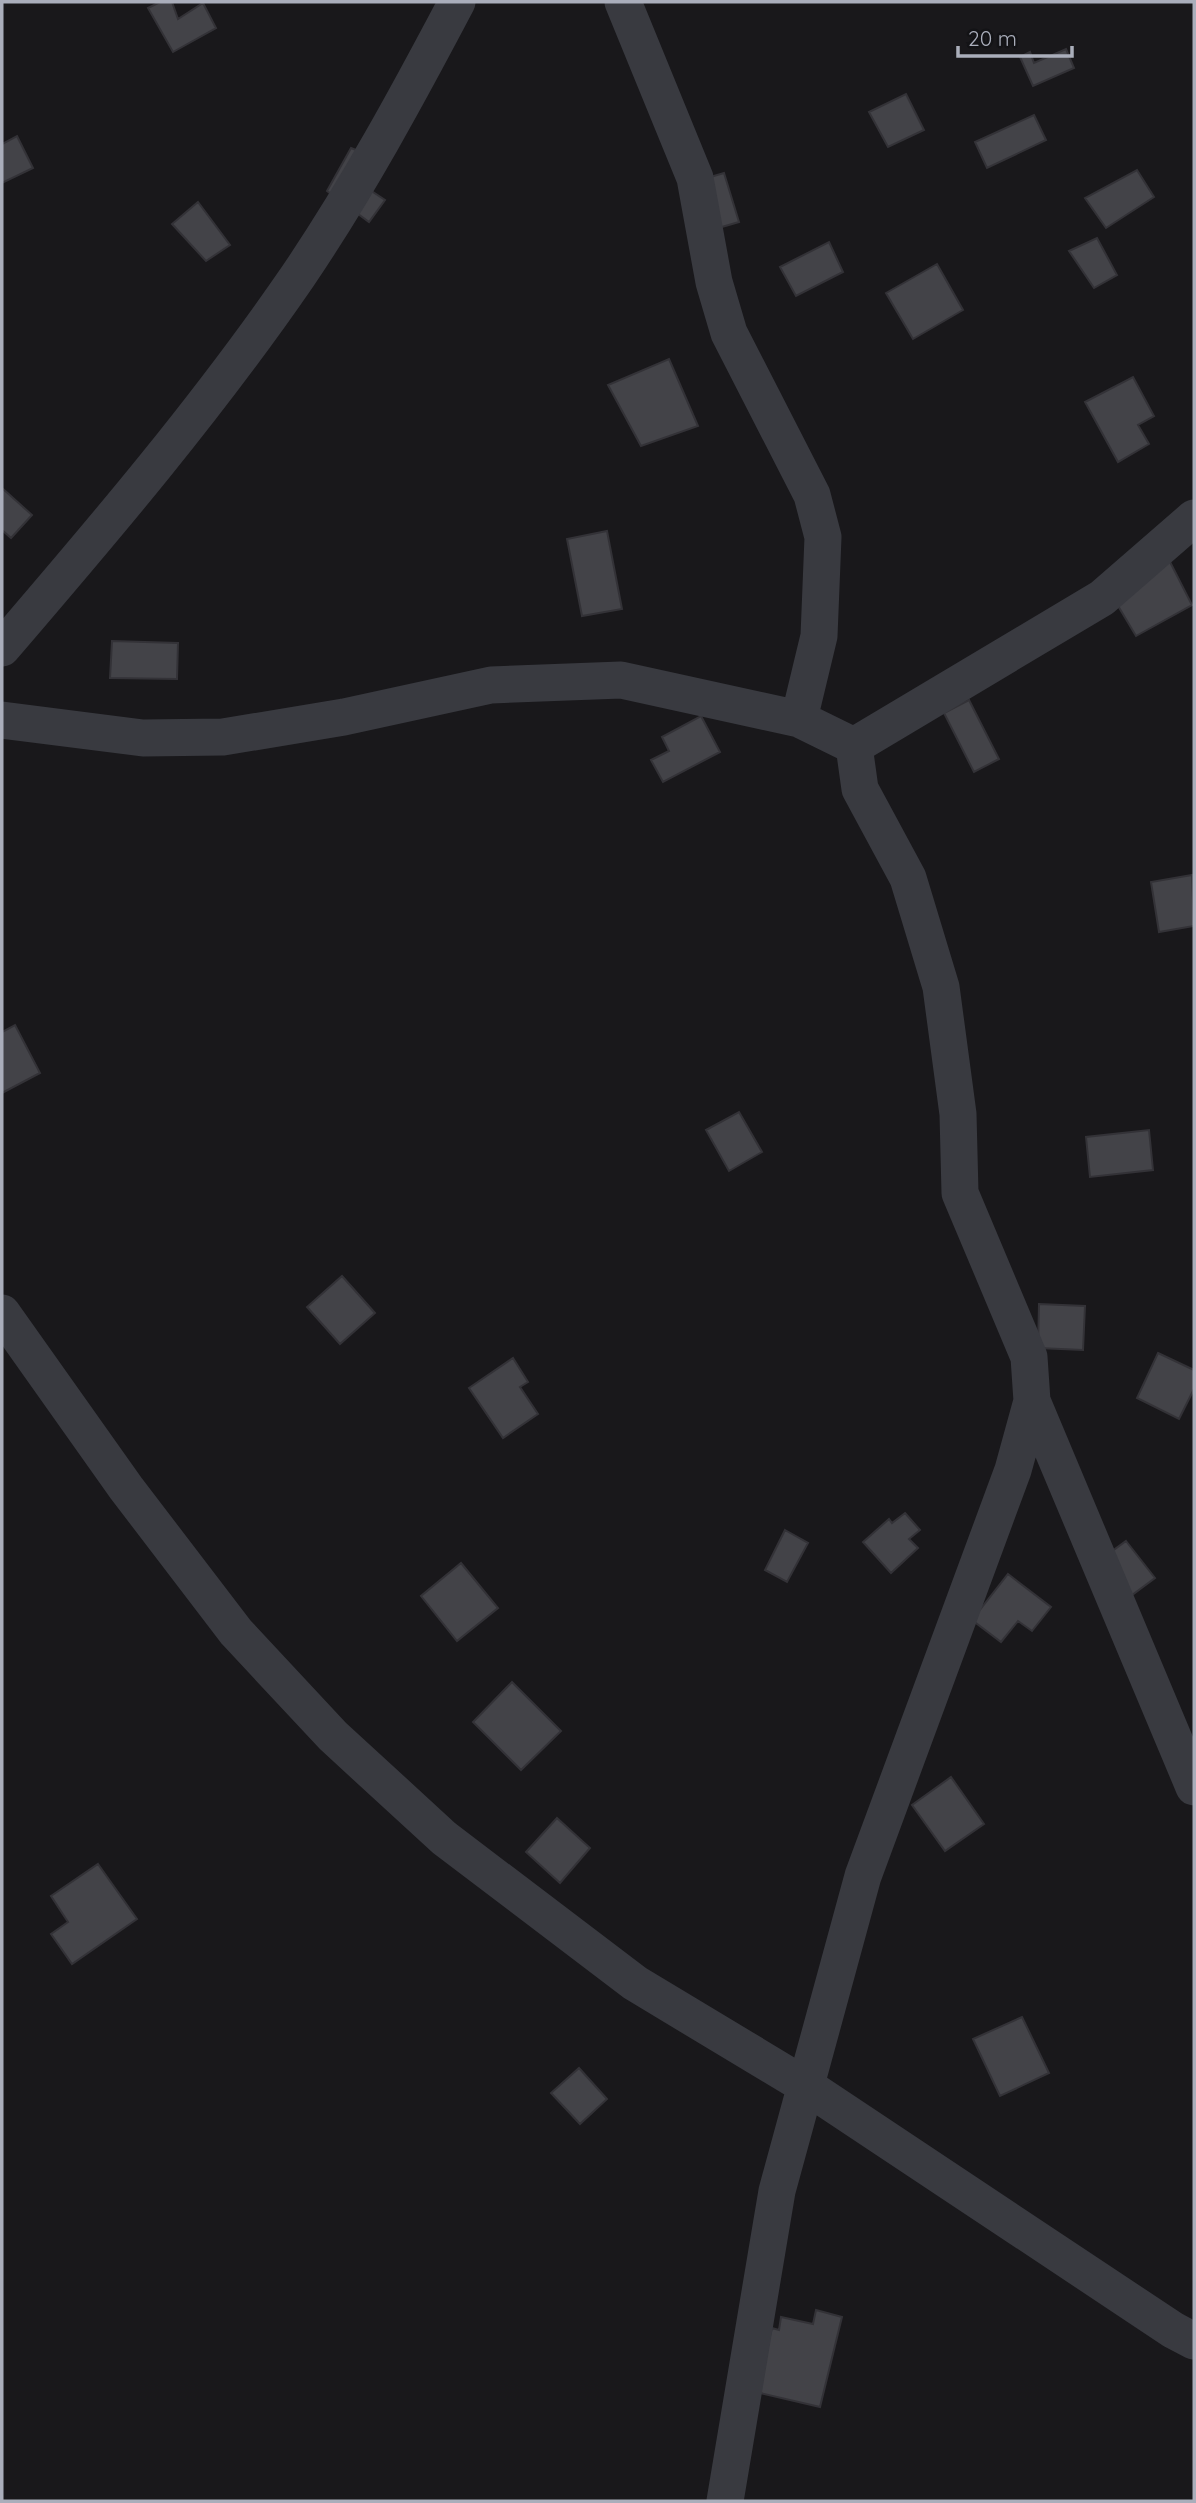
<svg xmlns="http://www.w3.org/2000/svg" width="1196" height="2503" font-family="Quicksand,sans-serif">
	<rect width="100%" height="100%" fill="#19181b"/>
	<path fill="#434348" stroke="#333237" stroke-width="2" d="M160 2H172L178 19 203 3 216 28 173 52 148 8Z
		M1066 49 1074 68 1033 86 1020 57 1030 52 1034 63Z
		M906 94 924 130 888 147 869 112Z
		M1034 115 1046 140 987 168 975 142Z
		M17 136 33 168 2 183V144Z
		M351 148 379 159 361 184 385 200 369 222 327 191Z
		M1137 170 1154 197 1106 228 1085 198Z
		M724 173 739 222 715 229 700 180Z
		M198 202 230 245 206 261 172 224Z
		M1097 238 1117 275 1094 288 1069 251Z
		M829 242 843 272 796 296 780 267Z
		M937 264 963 310 913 339 886 293Z
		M669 359 698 426 641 446 608 385Z
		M1133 377 1154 416 1138 425 1149 444 1118 462 1085 402Z
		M2 488 32 515 11 538 2 530Z
		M607 531 622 609 582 616 567 539Z
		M1166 554 1192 605 1136 636 1108 589Z
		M112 641 178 643 177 679 110 678Z
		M969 700 999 759 974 772 944 713Z
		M701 716 720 752 663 782 651 760 669 751 662 737Z
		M1192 875 1194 926 1159 932 1151 882Z
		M15 1025 40 1073 2 1093V1032Z
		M739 1112 762 1152 729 1171 706 1130Z
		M1149 1130 1153 1170 1090 1177 1086 1137Z
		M342 1276 375 1313 340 1344 307 1307Z
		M1039 1304 1085 1306 1083 1350 1038 1348Z
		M1158 1353 1194 1370V1389L1179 1419 1137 1398Z
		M513 1358 528 1382 520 1387 538 1414 503 1438 469 1388Z
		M905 1513 920 1530 909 1539 918 1548 891 1573 863 1542 889 1519 892 1523Z
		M785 1530 808 1543 787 1582 765 1570Z
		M1126 1541 1155 1578 1128 1598 1100 1560Z
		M461 1563 498 1608 457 1641 421 1596Z
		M1008 1574 1051 1607 1032 1631 1018 1621 1001 1642 972 1620Z
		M512 1682 561 1731 521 1770 473 1722Z
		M951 1777 984 1824 945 1851 912 1805Z
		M557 1818 590 1848 560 1883 526 1852Z
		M98 1864 137 1919 72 1964 51 1934 68 1922 51 1896Z
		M1022 2017 1049 2073 1000 2096 973 2039Z
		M579 2068 607 2099 580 2124 551 2093Z
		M816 2310 842 2317 820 2407 756 2392 772 2328 779 2330 781 2317 813 2324Z"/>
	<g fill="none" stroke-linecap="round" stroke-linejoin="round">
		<path stroke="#393a40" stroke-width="37" d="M623 2 695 178 714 282 729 333 812 495 823 537 819 636 799 719
			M2 648C105 528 208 407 298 276 357 189 408 95 457 2
			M2 720 143 738 223 737 344 717 491 685 621 680 799 719 854 746
			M854 746 1102 598 1194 518
			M2 1313 126 1488 236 1632 333 1736 444 1838 635 1983 806 2086 1173 2330 1194 2341
			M1032 1401 1194 1787
			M725 2501 777 2191 863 1876 1013 1470 1032 1401 1029 1357 960 1193 958 1114 941 987 908 878 860 789 854 746"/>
	</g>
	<rect width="1196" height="2503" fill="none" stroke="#aaaebb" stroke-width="7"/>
	<path d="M958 46v10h114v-10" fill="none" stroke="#aaaebb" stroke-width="3.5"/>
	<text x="968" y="46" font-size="21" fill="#aaaebb" stroke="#131316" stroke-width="5" paint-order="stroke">20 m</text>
</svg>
